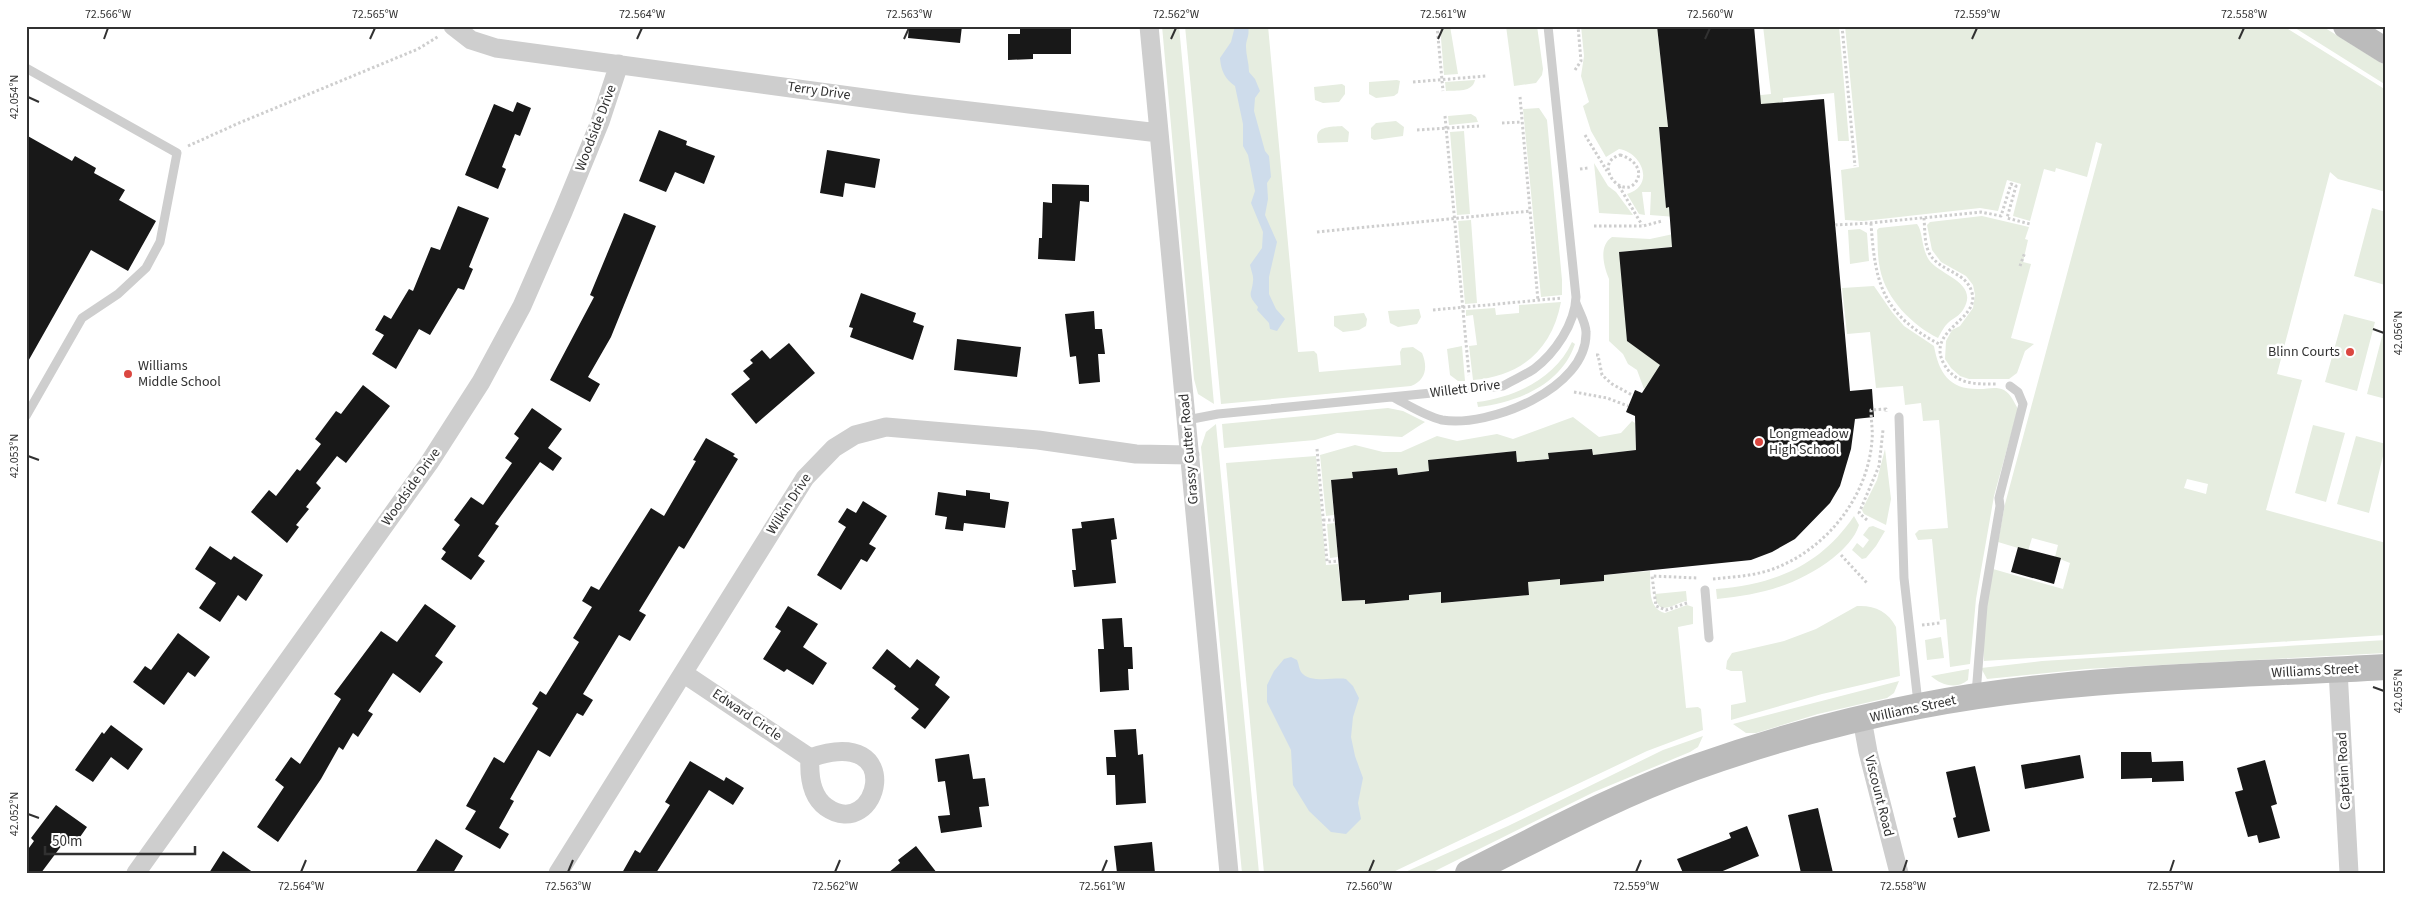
<svg xmlns="http://www.w3.org/2000/svg" width="2412" height="899" font-family="'Source Sans 3',sans-serif">
	<rect width="100%" height="100%" fill="#fff"/>
	<path fill="#e6ede0" fill-rule="evenodd" d="M1162 26H1179L1214 404 1198 394 1194 379Z
		M1185 26H1268L1298 352 1314 351 1317 354 1319 372 1401 365 1400 352 1402 348 1413 347 1422 353C1428 367 1426 380 1411 386L1221 404Z
		M1440 26H1450L1458 74 1444 75Z
		M1506 26H1537L1543 69 1542 75 1536 83 1514 86Z
		M1581 26H1657L1668 127 1659 128 1666 207H1675L1676 217 1650 215 1651 192H1642L1645 215 1639 214 1627 194C1655 186 1643 153 1619 149L1606 157 1591 131 1583 106 1589 102 1581 76 1584 56Z
		M1763 26H1839L1849 141H1838L1834 93 1783 98V107L1753 109 1752 96 1771 94Z
		M1845 26H2283L2386 90V192L2338 179 2330 172 2277 374 2302 380 2266 510 2386 543V635L1984 661C1982 631 1987 599 1993 569L2063 589 2070 563 2055 557 2058 545 2032 538 2028 551 1998 542 2005 504 2102 144 2096 142 2087 177 2056 168 2055 172 2044 169 2030 221 2013 216 2021 184 2007 180 1998 211 1980 208 1863 221 1845 220 1841 170 1859 167ZM2187 479 2208 484 2206 494 2184 488Z
		M2292 26H2322L2386 66V85Z
		M1397 80 1400 81 1398 93 1394 96 1376 98 1369 94V82Z
		M1475 80C1472 93 1457 90 1446 91L1445 82Z
		M1342 84 1345 86V94L1339 102 1323 103 1315 100 1314 87Z
		M1539 108 1547 120 1562 280V295L1541 297 1523 109Z
		M1471 114 1476 117 1478 122 1449 125 1448 116Z
		M1396 121 1404 127 1403 136 1374 140 1371 138V128L1376 123Z
		M1342 126 1349 132 1348 142 1318 143C1313 126 1329 127 1342 126Z
		M1464 131 1470 214 1457 215 1450 132Z
		M1594 163 1608 186 1616 192 1633 215 1599 213Z
		M2372 208 2386 212 2385 285 2354 276Z
		M1982 216 2029 227 2025 239 2028 240 2023 262 2031 264 2011 338 2034 344 2025 351 2017 373 2009 379H1969L1960 376 1951 368 1945 359 1946 341 1952 330 1960 326 1973 308 1975 295 1973 285 1966 276 1941 262 1932 250 1927 225 1930 222Z
		M1471 220 1477 303 1465 304 1458 221Z
		M1917 224C1923 231 1921 248 1929 260 1941 276 1980 283 1963 310 1959 316 1954 318 1949 322 1944 326 1941 333 1938 338 1912 325 1886 299 1880 269 1877 256 1878 243 1877 230L1879 228Z
		M1860 229 1867 233 1869 261 1850 264 1848 230Z
		M1678 233 1679 246 1619 252 1662 365 1644 389 1637 370 1628 364 1623 354 1609 341V279C1604 267 1598 246 1612 237L1650 239Z
		M1874 286 1892 312 1904 326 1934 346C1939 374 1950 390 1980 389 1988 389 1996 386 2004 390 2011 394 2014 402 2018 409L1994 496 1976 599 1970 664 1950 667 1946 619 1940 620 1932 539 1918 540 1915 534 1919 530 1948 528 1939 420 1923 421 1921 403 1905 405 1903 386 1876 388 1870 332 1847 334 1842 288Z
		M1561 302C1552 350 1521 376 1473 380L1469 346 1477 345 1473 315 1466 316V310L1495 308 1496 315 1519 313V305Z
		M1419 309 1421 317 1417 324 1398 327 1390 323 1388 311Z
		M1364 313 1367 319 1366 326 1359 330 1343 332 1334 326V316Z
		M2344 314 2375 322 2357 391 2325 382Z
		M2385 325H2386V399L2367 394Z
		M1572 342 1575 344C1561 385 1518 402 1478 407L1477 402C1515 397 1555 379 1572 342Z
		M1462 346 1465 381H1458L1450 375 1447 349Z
		M1388 408 1403 411 1425 422 1402 437 1337 433 1315 440 1224 448 1222 424Z
		M1573 417 1599 437 1621 433 1632 421 1635 423 1636 450 1593 455 1592 449 1549 453V459L1517 462 1516 451 1429 460V471L1398 475 1397 468 1353 472V478L1331 480 1334 515 1326 516 1320 455 1355 445 1383 452H1401L1437 436 1457 441 1497 434 1513 439Z
		M1216 424 1259 873H1242L1201 447 1206 432Z
		M2313 425 2345 433 2326 502 2295 493Z
		M2356 436 2386 444 2369 513 2337 504Z
		M1885 449 1891 499 1886 525 1864 514 1862 510 1877 480Z
		M1316 456 1326 565 1338 564 1342 601 1365 600 1366 604 1409 600V595L1441 592 1442 603 1529 595 1528 582 1560 579 1561 585 1604 581V575L1650 571C1651 587 1647 608 1665 613L1687 605 1693 607V624L1678 627 1686 708 1698 707 1701 709 1703 730 1647 751 1391 873H1264L1226 463Z
		M1854 516 1859 525C1855 538 1844 549 1833 558 1798 585 1761 595 1717 599L1716 589C1775 584 1820 566 1854 516Z
		M1335 523 1338 557 1330 558 1327 524Z
		M1873 526 1885 531 1876 546 1866 558 1862 559 1852 550 1857 543 1863 548 1869 540 1863 535 1869 527Z
		M1686 591 1687 601C1677 602 1670 610 1660 607L1656 601 1655 594Z
		M1857 606C1874 605 1888 611 1896 627L1900 676 1822 694 1731 720V705L1746 702 1742 671H1731L1726 669 1727 661 1732 653 1784 641 1816 629Z
		M1941 637 1944 658 1927 660 1925 640Z
		M2386 640V653L2086 669 1987 679 1981 668 2042 661Z
		M1969 669 1968 680C1956 690 1941 685 1931 676Z
		M1899 681 1894 693 1887 698 1818 714 1756 733H1746L1733 724Z
		M1703 736 1698 747 1690 752 1594 792 1431 873H1403L1508 826 1663 750Z"/>
	<path fill="#cedceb" d="M1235 26H1248C1250 36 1246 39 1246 47 1246 55 1249 63 1249 72L1255 79 1260 91 1255 98 1254 111 1265 151 1269 156 1271 177 1267 183 1268 199 1265 215 1277 242 1269 277V294L1276 309 1285 319 1277 331 1270 329 1269 323 1257 310 1258 307C1246 293 1252 295 1253 281 1254 277 1251 270 1250 265L1262 248 1263 232 1251 203 1255 191 1248 155 1243 146V124L1235 86C1225 79 1221 71 1220 58L1231 42Z
		M1291 657 1297 660C1299 664 1299 669 1301 672 1310 684 1334 677 1346 679L1353 686 1359 698 1353 717 1351 737 1355 756 1363 778 1358 803 1361 819 1346 834 1331 832 1309 811 1293 785 1291 750 1267 702V685L1274 671 1284 659Z"/>
	<path fill="#181818" d="M909 26H962L960 43 908 38Z
		M1020 26H1071V54H1033V59L1008 60V34H1020Z
		M1657 26H1754L1761 104 1824 99 1850 391 1872 389 1874 417 1855 419 1851 449 1840 486 1830 503 1795 539 1772 552 1751 560 1604 575V581L1560 585V579L1528 582 1529 595 1441 603V592L1409 595V600L1365 604V600L1342 601 1331 480 1353 478 1352 472 1397 468 1398 475 1429 471 1428 460 1516 451 1517 462 1549 459 1548 453 1592 449 1593 455 1636 450 1635 416 1626 412 1635 390 1642 393 1660 365 1627 341 1619 252 1672 247 1669 207 1666 208 1659 127H1668Z
		M517 102 531 108 520 136 515 134 502 167 506 169 498 189 465 175 494 104 513 112Z
		M659 130 687 141 686 145 715 156 704 184 675 172 666 192 639 181Z
		M26 135 72 161 75 156 96 168 94 173 125 190 119 200 156 221 128 271 91 250 26 365Z
		M827 150 880 159 875 188 845 183 843 197 820 193Z
		M1052 184 1089 185V202L1080 201 1075 261 1038 259 1039 238H1042L1043 202 1052 203Z
		M458 206 489 218 469 267 473 269 464 290 458 288 430 335 419 329 396 369 372 354 384 335 375 330 384 315 391 319 409 289 413 291 431 247 440 250Z
		M624 213 656 226 611 337 588 377 600 384 590 402 550 380 594 297 590 295Z
		M861 293 916 313 913 322 924 326 913 360 850 337 853 328 849 327Z
		M1094 311 1095 329H1102L1105 354H1098L1100 382 1079 384 1076 356 1070 357 1065 314Z
		M957 339 1021 347 1017 377 954 370Z
		M789 343 815 373 756 424 731 394 750 379 743 371 753 363 750 360 762 350 770 359Z
		M363 385 390 406 346 463 337 456 316 483 321 488 306 507 309 509 296 525 299 527 287 543 251 512 269 490 276 496 297 469 300 471 321 444 315 439 336 411 341 414Z
		M532 408 562 429 548 448 562 458 553 471 540 462 495 524 499 526 478 556 485 561 471 580 441 559 446 552 442 549 460 525 454 520 471 497 483 505 512 463 505 458 519 438 514 434Z
		M706 438 735 454 733 456 738 459 684 549 679 546 639 611 646 615 630 641 619 635 583 694 593 700 583 716 577 713 550 757 538 750 510 799 514 801 499 828 509 834 500 849 465 829 476 811 466 806 494 757 504 763 538 708 532 704 540 691 546 695 579 642 573 638 592 607 582 601 591 586 599 590 651 508 664 516 696 461 693 460Z
		M966 490 990 493V499L1009 502 1005 528 964 523 963 531 945 529 947 517 935 515 938 492 966 496Z
		M863 501 887 516 869 544 876 548 867 562 861 559 841 590 817 575 846 527 838 522 847 508 856 513Z
		M1114 518 1117 539 1111 540 1116 583 1074 587 1072 570H1076L1072 529 1082 528 1081 522Z
		M210 546 231 560 234 556 263 575 246 601 238 595 220 622 199 608 216 583 195 569Z
		M2018 547 2061 558 2054 584 2011 572Z
		M425 604 456 626 435 656 443 662 420 693 393 673 368 711 373 714 358 737 353 733 343 750 339 747 321 779 278 842 257 827 284 787 275 780 291 757 300 764 341 699 334 694 381 631 397 642Z
		M788 606 818 624 803 647 827 663 813 685 787 669 784 672 763 659 781 631 775 627Z
		M1122 618 1124 647H1132L1133 669H1128L1129 690 1100 692 1098 649H1104L1102 619Z
		M178 633 210 657 195 677 188 672 164 705 133 682 145 666 151 670Z
		M887 649 910 668 917 659 940 677 935 685 950 697 925 729 911 718 919 709 894 689 896 686 872 668Z
		M111 725 143 749 128 770 111 757 93 782 75 770 102 732 104 734Z
		M1136 729 1138 755 1143 754 1146 803 1116 805 1115 775H1107L1106 757H1116L1114 730Z
		M2121 752H2151L2152 762 2183 761 2184 781 2152 782V778L2121 779Z
		M969 754 973 779 985 778 989 806 979 807 982 827 941 833 938 816 950 815 945 781 938 782 935 759Z
		M2080 755 2084 778 2025 789 2021 765Z
		M2265 760 2277 804 2271 806 2280 838 2259 843 2257 835 2248 837 2235 792 2243 790 2237 768Z
		M690 761 724 781 726 777 744 788 733 805 709 790 656 873H622L635 850 640 853 670 805 665 802Z
		M1975 766 1990 831 1958 838 1953 818 1956 817 1946 772Z
		M56 805 87 827 73 847 65 841 41 873H26V852L34 841 31 838Z
		M1818 808 1833 873H1801L1788 815Z
		M1747 826 1759 856 1718 873H1683L1677 859 1731 838 1729 833Z
		M436 839 463 856 453 873H415Z
		M1152 842 1155 873H1117L1114 846Z
		M916 846 937 873H888L900 863 898 860Z
		M223 851 254 873H209Z"/>
	<g fill="none" stroke-linecap="round" stroke-linejoin="round">
		<path stroke="#cecece" stroke-width="3" stroke-dasharray="2.5 2.5" stroke-linecap="butt" d="M1437 26 1443 91
			M1842 26 1855 166
			M1564 27 1575 26
			M1575 70 1581 61 1578 26
			M1413 82 1486 76
			M1520 97 1538 301
			M1445 116 1469 375
			M1502 123 1522 122
			M1417 130 1479 126
			M1585 135 1607 171
			M188 146 239 123 418 49 439 36
			M1620 155C1633 158 1645 171 1635 183 1621 200 1592 163 1620 155Z
			M1580 169 1588 168
			M1619 186 1642 225
			M1924 218C1925 230 1924 246 1931 256 1942 272 1967 272 1972 293 1980 320 1925 330 1944 364 1956 385 1975 384 1997 384
			M1871 223C1875 285 1883 315 1941 345
			M1835 225 1871 223 1981 212 2001 216 2011 184 2016 186 2007 218 2030 224
			M1594 226H1643L1662 221
			M1317 232 1530 211
			M2020 266 2025 252
			M1433 310 1562 298
			M1596 355H1598L1602 375 1612 384 1632 395
			M1574 392 1607 398 1628 406
			M1317 449 1327 562 1338 561
			M1323 520H1334
			M1867 520 1859 513 1879 466 1883 430
			M1841 555 1867 583
			M1713 579C1733 577 1754 576 1773 569 1825 550 1868 498 1872 440 1873 431 1871 420 1871 410L1886 409V412
			M1687 603 1666 610 1656 606 1652 576 1697 578
			M1922 625 1940 623"/>
		<path stroke="#cecece" stroke-width="9" d="M26 68 177 153 160 242 146 268 118 294 82 318 26 416
			M1393 397C1408 405 1425 416 1442 420 1488 428 1588 389 1586 332 1586 323 1579 312 1576 303
			M1899 417 1904 578 1918 703
			M1187 420 1218 414 1503 386C1513 380 1525 375 1534 369 1555 353 1575 324 1576 297L1548 26
			M1705 590 1709 638
			M1976 694 1983 606 2000 506 1999 498 2023 404 2018 392 2010 386"/>
		<path stroke="#cecece" stroke-width="19" d="M453 26 471 40 496 48 909 104 1159 133
			M1149 26 1229 873
			M2338 670 2349 873
			M683 673 810 758C809 775 811 796 826 807 878 844 909 723 810 758
			M1862 719 1868 752 1899 873
			M136 873 429 463 481 382 522 306 563 212 600 122 619 64
			M558 873 805 478 834 448 855 435 886 427 1038 440 1136 454 1190 455"/>
		<path stroke="#bbb" stroke-width="26" d="M2346 26 2386 51
			M1468 873C1542 836 1616 796 1693 768 1763 743 1846 720 1919 706 2072 676 2231 676 2386 667"/>
	</g>
	<path fill="none" stroke="#313131" stroke-width="2" d="M104 39 108 28M370 39 375 28M637 39 642 28M904 39 909 28M1171 39 1176 28M1438 39 1443 28M1705 39 1710 28M1972 39 1977 28M2239 39 2244 28M28 97 39 102M2373 329 2384 333M28 456 39 460M2373 687 2384 691M28 814 39 818M301 872 306 860M568 872 573 860M835 872 840 860M1102 872 1107 860M1369 872 1374 860M1636 872 1641 860M1903 872 1907 860M2170 872 2174 860"/>
	<g fill="#db4740" stroke="#fff" stroke-width="2">
		<circle cx="2350" cy="352" r="5"/>
		<circle cx="128" cy="374" r="5"/>
		<circle cx="1759" cy="442" r="5"/>
	</g>
	<g text-anchor="middle" dominant-baseline="central" stroke-width="5" stroke-linejoin="round" paint-order="stroke">
		<g font-size="14" fill="#313131" stroke="#fff">
			<text transform="translate(819 91) rotate(8)">Terry Drive</text>
			<text transform="translate(596 128) rotate(-69)">Woodside Drive</text>
			<text transform="translate(1465 389) rotate(-7)">Willett Drive</text>
			<text transform="translate(1189 449) rotate(-95)">Grassy Gutter Road</text>
			<text transform="translate(411 487) rotate(-55)">Woodside Drive</text>
			<text transform="translate(789 504) rotate(-57)">Wilkin Drive</text>
			<text transform="translate(2315 671) rotate(-3)">Williams Street</text>
			<text transform="translate(1913 709) rotate(-12)">Williams Street</text>
			<text transform="translate(747 715) rotate(34)">Edward Circle</text>
			<text transform="translate(2344 771) rotate(-93)">Captain Road</text>
			<text transform="translate(1879 796) rotate(76)">Viscount Road</text>
		</g>
		<g font-size="14" fill="#313131" stroke="#fff" text-anchor="start">
			<text x="2340" y="352" text-anchor="end">Blinn Courts</text>
			<text x="138" y="366">Williams<tspan x="138" dy="16">Middle School</tspan></text>
			<text x="1769" y="434">Longmeadow<tspan x="1769" dy="16">High School</tspan></text>
		</g>
	</g>
	<rect width="2412" height="899" fill="none" stroke="#ffffff" stroke-width="55"/>
	<path d="M45 846v8h150v-8" fill="none" stroke="#313131" stroke-width="2.5"/>
	<text x="52" y="846" font-size="15" fill="#313131" stroke="#ffffff" stroke-width="4" paint-order="stroke">50 m</text>
	<rect x="28" y="28" width="2356" height="844" fill="none" stroke="#313131" stroke-width="2"/>
	<g font-size="12" text-anchor="middle" fill="#313131">
		<text x="108" y="18">72.566°W</text>
		<text x="375" y="18">72.565°W</text>
		<text x="642" y="18">72.564°W</text>
		<text x="909" y="18">72.563°W</text>
		<text x="1176" y="18">72.562°W</text>
		<text x="1443" y="18">72.561°W</text>
		<text x="1710" y="18">72.560°W</text>
		<text x="1977" y="18">72.559°W</text>
		<text x="2244" y="18">72.558°W</text>
		<text transform="translate(14 97) rotate(-90)" y="4">42.054°N</text>
		<text transform="translate(2398 333) rotate(-90)" y="4">42.056°N</text>
		<text transform="translate(14 456) rotate(-90)" y="4">42.053°N</text>
		<text transform="translate(2398 691) rotate(-90)" y="4">42.055°N</text>
		<text transform="translate(14 814) rotate(-90)" y="4">42.052°N</text>
		<text x="301" y="890">72.564°W</text>
		<text x="568" y="890">72.563°W</text>
		<text x="835" y="890">72.562°W</text>
		<text x="1102" y="890">72.561°W</text>
		<text x="1369" y="890">72.560°W</text>
		<text x="1636" y="890">72.559°W</text>
		<text x="1903" y="890">72.558°W</text>
		<text x="2170" y="890">72.557°W</text>
	</g>
</svg>
